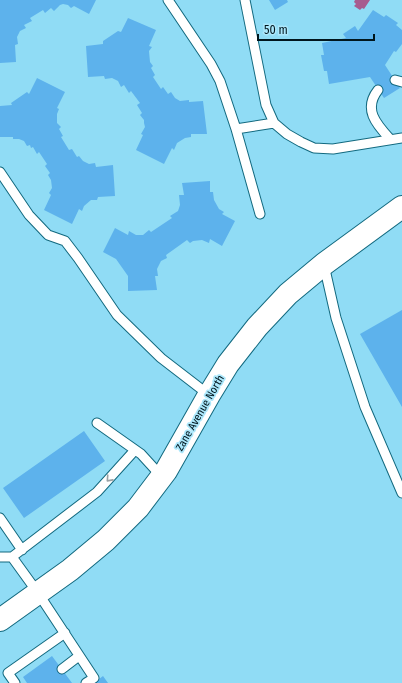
<svg xmlns="http://www.w3.org/2000/svg" width="402" height="683" font-family="'Fira Sans Condensed',sans-serif">
	<rect width="100%" height="100%" fill="#90dcf5"/>
	<path fill="#a75c8f" d="M355 0H370L364 9 362 8 360 10 354 6 356 4 354 2Z"/>
	<path fill="#5db2ec" d="M0 0H96L89 14 74 6 71 8 68 5 63 4 60 5 54 11 51 8 45 13 43 10 30 18 32 21 24 25 26 28 20 31 17 37 18 44 15 45 16 62 0 63Z
		M269 0H287L288 2 275 10Z
		M373 10 384 17 386 15 398 23 396 25 402 30V44L396 52 394 51 385 65 400 88 384 98 370 77 329 84 327 71H324L321 55H324L322 43 346 38 343 34 355 26 358 31Z
		M128 18 156 30 149 46 152 47 149 51 150 62 153 66 151 68 155 75 153 77 161 89 163 87 168 94 171 92 175 98 180 101 189 100V102L203 101 207 134H191V137L185 138 177 143 174 150 172 148 164 164 136 150 143 135 141 134 145 127 144 123V120L140 115 142 113 137 105 140 103 131 91 129 93 124 85 121 87 118 81 112 78 105 79 104 76 88 77 86 46 103 44V41L118 31 121 32Z
		M37 78 65 92 57 108 59 109 57 114V123L61 127 59 129 63 136 61 137 69 150 72 149 77 157 79 156 83 161 89 164 95 163 96 167 113 165 115 196 98 197 97 200H91L84 206 82 211 79 209 72 224 44 210 51 195 49 193 52 188 51 180 48 175 50 173 45 166 47 164 39 152 37 154 33 147 31 148 30 145 27 146 24 141 19 139H13V137H0V106L12 105 11 103 27 92 29 94Z
		M210 181V192H213L214 200 219 209 224 212 222 214 235 221 222 246 210 239 209 243 202 240 193 241 190 243 187 240 166 255 167 258 161 261 157 269 158 276H155L157 290 128 291V276L116 259 103 252 115 228 128 235 129 231 136 235H143L149 230 151 232 172 218 170 216 178 211 180 205 179 195H184L182 183Z
		M402 310V407L360 334Z
		M84 431 105 461 24 518 3 488Z
		M52 656 72 683H27L23 677Z
		M103 676 108 683H94Z"/>
	<g fill="none" stroke-linecap="round" stroke-linejoin="round">
		<defs>
			<path id="lane" d="M168 0 211 64 220 81 236 129 260 214
				M245 0 266 105 274 123 287 134 301 142 314 148 333 149 402 138
				M395 80 402 82
				M378 90C363 109 376 124 390 139
				M236 129 274 123
				M0 172 29 215 48 235 65 241 78 258 117 315 161 358 209 395
				M324 265 336 318 365 407 402 493
				M97 423 141 454 162 477
				M0 518 22 550
				M0 557H12L97 492 135 450
				M12 557 38 593 94 678 86 683
				M62 669 79 656
				M15 683 8 673 65 633"/>
			<path id="secondary" d="M0 620 70 570 106 540 138 508 166 471 209 395 228 364 257 327 288 294 324 264 402 207"/>
		</defs>
		<use href="#lane" stroke="#12697f" stroke-width="11"/>
		<use href="#secondary" stroke="#12697f" stroke-width="24"/>
		<use href="#lane" stroke="#fff" stroke-width="9"/>
		<use href="#secondary" stroke="#fff" stroke-width="22"/>
	</g>
	<defs><path id="oneway-chevron" d="M-2-3.5L2.5 0L-2 3.5" fill="none" stroke-width="1.6" stroke-linecap="round" stroke-linejoin="round"/></defs>
	<use stroke="#99a2a5" href="#oneway-chevron" transform="translate(109 479) rotate(132)"/>
	<g text-anchor="middle" dominant-baseline="central" stroke-width="3.5" stroke-linejoin="round" paint-order="stroke">
		<g font-size="11" fill="#00161d" stroke="#abe7fb">
			<text transform="translate(200 413) rotate(-60)">Zane Avenue North</text>
		</g>
	</g>
	<path d="M258 34v6h116v-6" fill="none" stroke="#00161d" stroke-width="2"/>
	<text x="264" y="34" font-size="12" fill="#00161d" stroke="#abe7fb" stroke-width="3" paint-order="stroke">50 m</text>
</svg>
